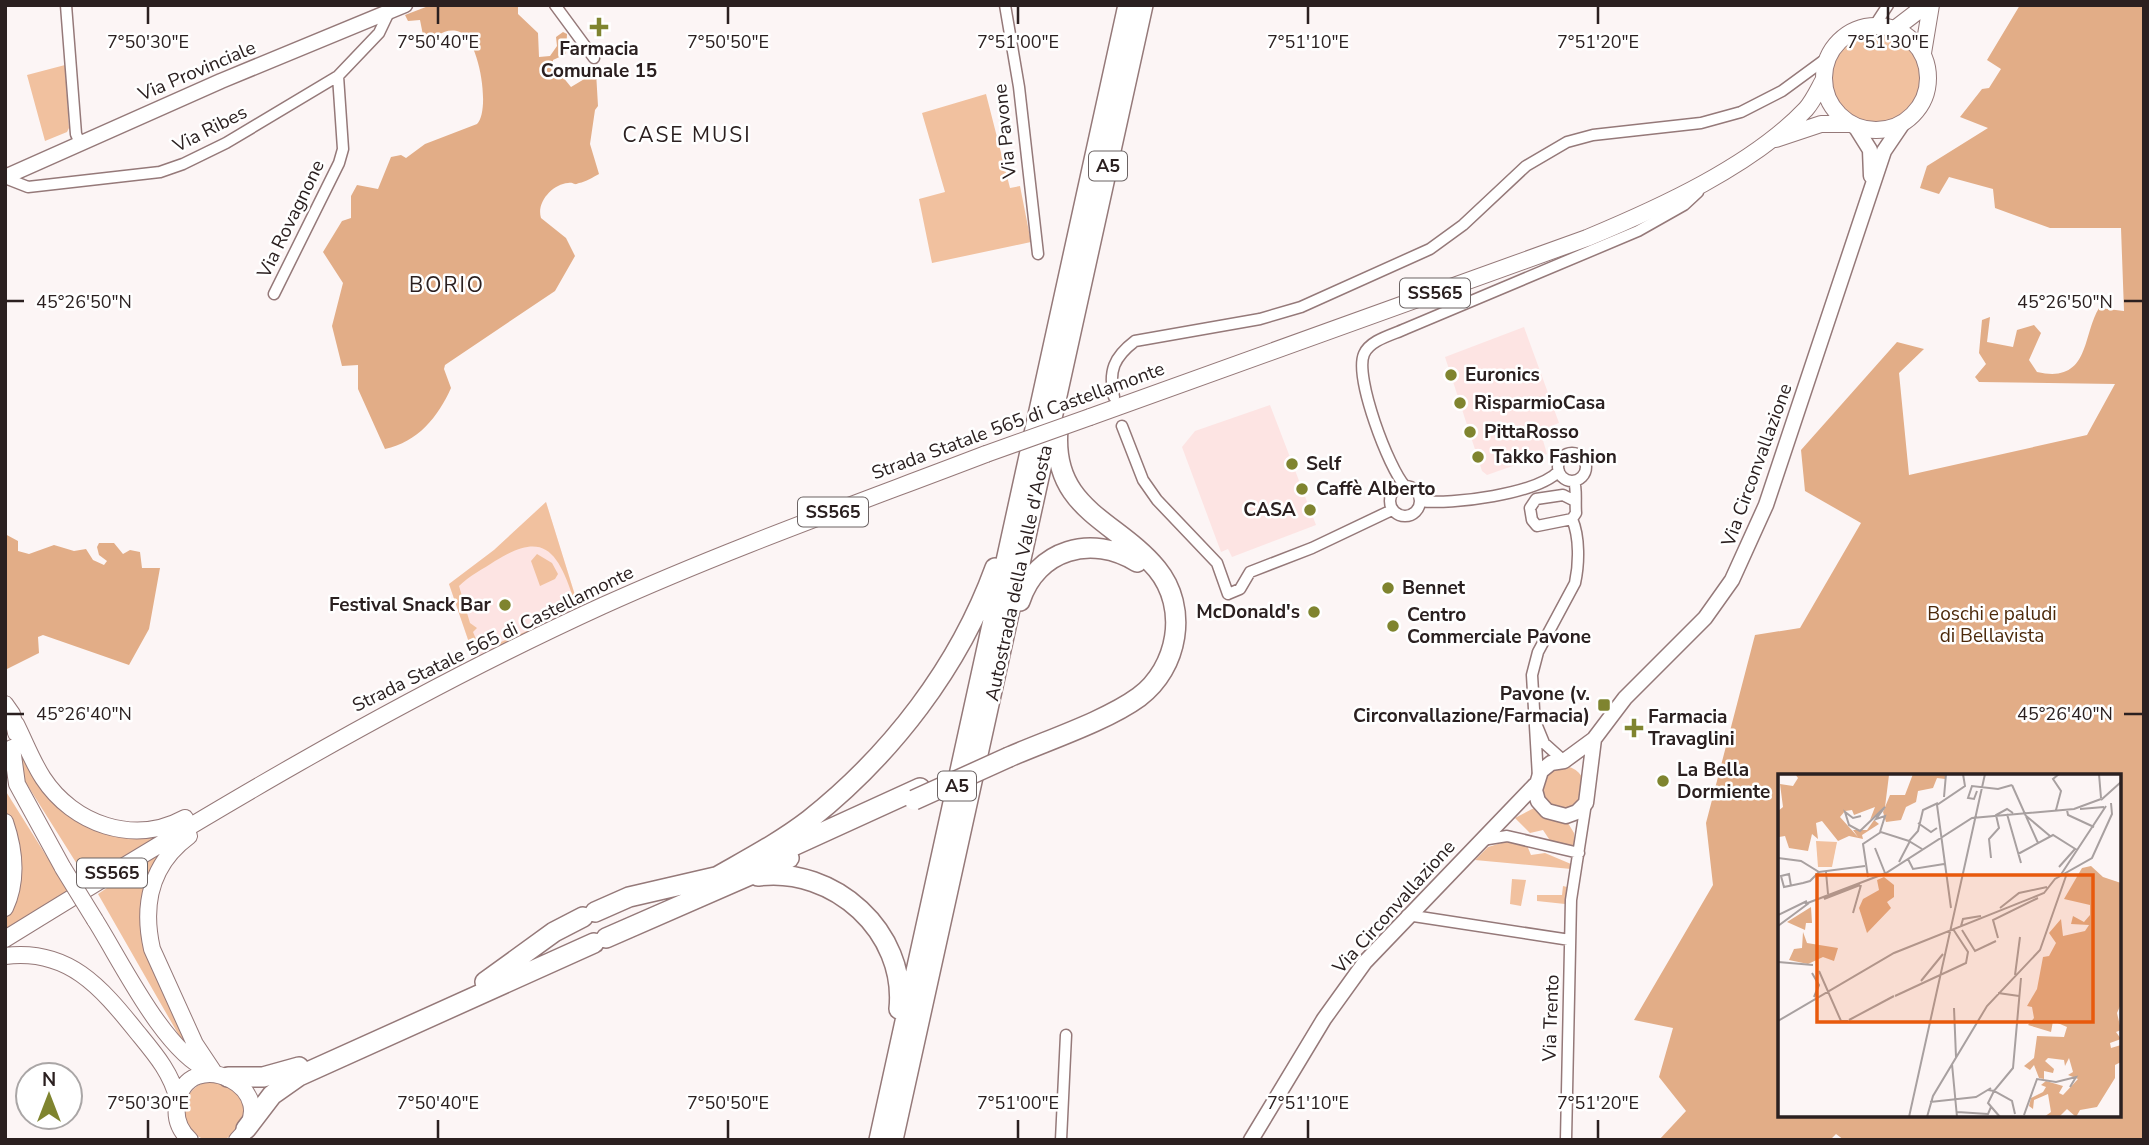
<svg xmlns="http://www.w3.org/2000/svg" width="2149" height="1145" font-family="'Nunito Sans',sans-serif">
	<rect width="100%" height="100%" fill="#fcf5f5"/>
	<path fill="#fde4e3" d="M1524 327 1559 423 1540 430 1547 454 1487 475 1482 471 1445 357Z
		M1270 405 1316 525 1232 557 1228 549 1221 552 1182 447 1195 431Z
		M546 502 580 611 475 660 449 584 494 550Z"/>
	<path fill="#f1c19f" d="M1831 77a45 45 0 1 1 90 0a45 45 0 1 1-90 0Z
		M65 65 69 128 67 132 45 141 27 75Z
		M986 94 1010 188 1020 186 1031 242 932 263 919 199 945 192 922 113Z
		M546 502 578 605 558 606 573 597C557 550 543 531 495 561 483 569 469 576 459 586L470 623 477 628 473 632 479 646 486 643 475 660 449 584 494 550Z
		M537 554 552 563 558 574 555 579 540 586 531 561Z
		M563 616 491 653 496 644Z
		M23 747 59 804 160 835 87 880 21 775 20 753Z
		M1541 788a22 22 0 1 1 44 0a22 22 0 1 1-44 0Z
		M5 790 69 892 5 932V918L13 901V828L5 810Z
		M1534 808 1549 819 1568 823 1574 833 1575 847 1551 842 1543 830 1530 833 1515 818Z
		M1508 841 1526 843 1531 855 1545 853 1571 864V869L1475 860 1488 847Z
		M162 851 145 900 189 1047 181 1039 98 894Z
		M1512 879 1526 880 1521 906 1510 904Z
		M1563 886 1567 887 1565 904 1537 901V895H1562Z
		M184 1111a30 30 0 1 1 60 0a30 30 0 1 1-60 0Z"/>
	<path fill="#e2ad87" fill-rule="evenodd" d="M431 5H518V14L538 33 539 57 550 56 557 46 556 37 563 32 567 34 566 54 553 60V65L571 87 596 72 598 106 595 110 590 144 599 174C593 177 586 182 579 183 572 186 576 182 568 183 553 184 536 202 541 218L566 238 575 256 555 291 445 365 444 369 451 388C438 417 418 442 385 449L358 389V365L342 366 332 326 343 283 323 252 342 221 351 218V196L357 185 378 189 391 157 401 155 406 158 425 144 477 124C491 110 479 39 460 32 446 27 436 36 425 45L420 20 408 21 405 15Z
		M2020 5H2144V1140H1844L1836 1134 1830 1140H1659L1686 1111 1659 1077 1673 1028 1634 1020 1713 885 1706 823 1755 635 1800 628 1861 523 1805 491 1801 450 1897 342 1924 349 1899 373 1909 475 2087 435 2115 384 1979 382 1975 377 1986 364 1979 353 1982 320 1990 317 1987 342 2013 347 2017 330 2034 325 2041 333 2029 360 2037 372C2090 384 2082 336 2099 308L2124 311 2121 228H2050L1995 208 1993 189 1949 177 1939 194 1920 188 1927 166 1988 128 1960 117 1982 89 1989 88 2001 69 1987 60ZM1780 776H2119V1115H1780Z
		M5 534 18 541V551L29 554 54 545 74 551 86 549 93 560 104 565 107 561 99 555 97 547 99 543H114L123 554 130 550 140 552 142 568H160L149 629 129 665 43 635 38 637 39 653 5 670Z"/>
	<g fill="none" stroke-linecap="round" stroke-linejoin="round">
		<defs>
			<path id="street" d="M66 5 76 134 80 143
				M555 5 594 58
				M1005 5 1019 87 1038 254
				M1875 25 1888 5
				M5 178 28 187 160 172 183 164 226 143 338 76 379 33 389 12
				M274 294 339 163 343 149 338 76
				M1114 397C1108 371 1114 357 1135 341L1260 319 1301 307 1430 249 1463 225 1526 166 1567 142 1593 135 1701 123 1741 112 1782 91 1827 58
				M1122 426 1143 480 1157 500 1217 563 1228 594 1240 589 1250 572 1312 548 1392 510
				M1558 467a14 14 0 1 1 28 0a14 14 0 1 1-28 0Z
				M1390 501a15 15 0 1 1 30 0a15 15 0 1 1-30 0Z
				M1405 486C1389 469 1354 377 1364 354 1370 340 1392 335 1405 329L1638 231 1684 205 1698 192
				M1420 501C1452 505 1537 494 1559 471
				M1572 519 1537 526 1532 520 1530 508 1536 499 1563 495 1573 500
				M1537 726 1544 743 1564 761
				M1538 777 1532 675 1538 652 1575 583C1579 565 1580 537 1572 519L1576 513C1575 503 1577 488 1574 481
				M1482 840 1507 836 1579 853
				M1407 915 1570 940
				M1061 1140 1066 1035
				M1566 1140 1571 900 1586 803"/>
			<path id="secondary" d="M1855 126 1870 150 1871 176
				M5 177 221 81 405 5
				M1594 739 1586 803 1577 812 1566 816 1547 811 1538 801 1535 790 1541 771 1551 763 1564 761 1594 739 1625 698 1705 618 1732 580 1766 505 1884 151 1903 123
				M1251 1140 1324 1019 1365 962 1535 785"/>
			<path id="primary" d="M1824 78a52 52 0 1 1 104 0a52 52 0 1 1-104 0Z
				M1896 28 1926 5
				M1923 53 1931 5
				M1776 139 1821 124H1851
				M1090 417 1587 238C1659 208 1752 166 1806 109 1813 101 1818 90 1823 81
				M5 704 12 714 16 733
				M16 724C25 742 32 761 43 778 73 824 134 846 185 818
				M12 748 17 784 63 868
				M5 822C15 851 18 880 5 908
				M189 836C151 864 142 905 152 949L195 1044 213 1071
				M95 920C121 961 164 1051 208 1070
				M5 939C199 819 394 701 602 606 728 549 858 503 986 454
				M5 956C68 948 101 987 137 1032 155 1054 171 1072 178 1100
				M190 1140C180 1131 175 1119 177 1105 186 1040 290 1090 237 1140"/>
			<path id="highway" d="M1020 601C1037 549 1092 534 1137 562
				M1009 757C1048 740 1106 721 1139 697 1178 668 1189 608 1157 569 1117 520 1051 510 1058 429
				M771 856 920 788
				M758 876C834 866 907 932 899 1009
				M713 879C746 860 779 843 809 820 891 755 959 667 995 568
				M595 912 629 897 724 875
				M606 938 789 858
				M485 982 554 932 583 917
				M228 1077H263L299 1067
				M246 1129 272 1095 299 1076 594 943
				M879 1140 1128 5
				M893 1140 1143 5"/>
		</defs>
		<use href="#street" stroke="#957979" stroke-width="13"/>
		<use href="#secondary" stroke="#957979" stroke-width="17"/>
		<use href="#primary" stroke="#957979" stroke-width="18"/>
		<use href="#highway" stroke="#957979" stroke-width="22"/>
		<use href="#street" stroke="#fff" stroke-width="10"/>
		<use href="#secondary" stroke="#fff" stroke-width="14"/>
		<use href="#primary" stroke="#fff" stroke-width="16"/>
		<use href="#highway" stroke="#fff" stroke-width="19"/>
		<defs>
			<path id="primary-bridge" d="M986 454 1090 417
				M63 868 95 920"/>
			<path id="highway-bridge" d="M914 800 1009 757"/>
		</defs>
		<use href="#primary-bridge" stroke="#957979" stroke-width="18" stroke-linecap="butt"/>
		<use href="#highway-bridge" stroke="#957979" stroke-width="22" stroke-linecap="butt"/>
		<use href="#primary-bridge" stroke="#fff" stroke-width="16"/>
		<use href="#highway-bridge" stroke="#fff" stroke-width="19"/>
	</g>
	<path fill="none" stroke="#2b2020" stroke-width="2.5" d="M148 7V24M438 7V24M728 7V24M1018 7V24M1308 7V24M1598 7V24M1888 7V24M7 301H24M2124 301H2142M7 714H24M2124 714H2142M148 1120V1138M438 1120V1138M728 1120V1138M1018 1120V1138M1308 1120V1138M1598 1120V1138"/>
	<g fill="#7f842f" stroke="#fff" stroke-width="2.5">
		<path d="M595.5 16.5h7v7h7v7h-7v7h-7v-7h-7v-7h7z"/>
		<circle cx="1451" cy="375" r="7"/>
		<circle cx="1460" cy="403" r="7"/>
		<circle cx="1470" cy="432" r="7"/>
		<circle cx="1478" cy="457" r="7"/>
		<circle cx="1292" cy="464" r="7"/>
		<circle cx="1302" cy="489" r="7"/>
		<circle cx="1310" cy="510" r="7"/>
		<circle cx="1388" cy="588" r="7"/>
		<circle cx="505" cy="605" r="7"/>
		<circle cx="1314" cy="612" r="7"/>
		<circle cx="1393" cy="626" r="7"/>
		<rect x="1597" y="698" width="14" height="14" rx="3.5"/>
		<path d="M1630.5 717.5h7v7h7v7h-7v7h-7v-7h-7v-7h7z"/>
		<circle cx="1663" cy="781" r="7"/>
	</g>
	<g text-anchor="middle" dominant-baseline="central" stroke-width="5" stroke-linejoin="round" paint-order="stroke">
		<g fill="#fff" stroke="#6b6363" stroke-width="2">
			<rect x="1089" y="151.5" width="38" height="29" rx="5"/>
			<rect x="1400" y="278.5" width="70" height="29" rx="5"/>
			<rect x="798" y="497.5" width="70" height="29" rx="5"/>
			<rect x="938" y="771.5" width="38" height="29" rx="5"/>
			<rect x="77" y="858.5" width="70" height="29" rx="5"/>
		</g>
		<g font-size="18" font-weight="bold" fill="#2b2020">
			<text x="1108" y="166">A5</text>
			<text x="1435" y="293">SS565</text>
			<text x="833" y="512">SS565</text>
			<text x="957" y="786">A5</text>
			<text x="112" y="873">SS565</text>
		</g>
		<g font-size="19" font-weight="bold" fill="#2b2020" stroke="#fff" text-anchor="start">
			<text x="599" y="49" text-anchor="middle">Farmacia<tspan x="599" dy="22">Comunale 15</tspan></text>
			<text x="1465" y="375">Euronics</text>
			<text x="1474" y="403">RisparmioCasa</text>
			<text x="1484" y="432">PittaRosso</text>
			<text x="1492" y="457">Takko Fashion</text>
			<text x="1306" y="464">Self</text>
			<text x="1316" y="489">Caffè Alberto</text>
			<text x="1296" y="510" text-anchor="end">CASA</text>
			<text x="1402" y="588">Bennet</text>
			<text x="491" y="605" text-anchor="end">Festival Snack Bar</text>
			<text x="1300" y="612" text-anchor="end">McDonald's</text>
			<text x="1407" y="615">Centro<tspan x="1407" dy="22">Commerciale Pavone</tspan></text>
			<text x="1590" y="694" text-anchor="end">Pavone (v.<tspan x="1590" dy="22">Circonvallazione/Farmacia)</tspan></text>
			<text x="1648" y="717">Farmacia<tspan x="1648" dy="22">Travaglini</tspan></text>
			<text x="1677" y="770">La Bella<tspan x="1677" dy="22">Dormiente</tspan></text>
		</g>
		<g font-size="19" fill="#2b2020" stroke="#fff">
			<text transform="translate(197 71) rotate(-23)">Via Provinciale</text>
			<text transform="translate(210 129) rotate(-27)">Via Ribes</text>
			<text transform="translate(1005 131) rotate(-96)">Via Pavone</text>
			<text transform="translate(291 219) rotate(-64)">Via Rovagnone</text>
			<text transform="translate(1018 421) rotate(-20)">Strada Statale 565 di Castellamonte</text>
			<text transform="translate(1757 465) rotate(-70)">Via Circonvallazione</text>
			<text transform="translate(1019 573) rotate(-78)">Autostrada della Valle d'Aosta</text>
			<text transform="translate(493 639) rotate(-26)">Strada Statale 565 di Castellamonte</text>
			<text transform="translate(1394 907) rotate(-48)">Via Circonvallazione</text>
			<text transform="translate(1551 1018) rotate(-88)">Via Trento</text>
		</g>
		<g font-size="19" fill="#4c290a" stroke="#fff">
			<text x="1992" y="614">Boschi e paludi<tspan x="1992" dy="22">di Bellavista</tspan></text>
		</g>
		<g font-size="21" letter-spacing="2" fill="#2b2020" stroke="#fff">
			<text x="687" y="135">CASE MUSI</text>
			<text x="447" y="285">BORIO</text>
		</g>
	</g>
	<g transform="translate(1778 774)">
		<rect width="343" height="343" fill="#fcf5f5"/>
		<path d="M38 67 59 68 54 93H40Z" fill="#f1c19f"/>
		<path d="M17 0 111 1 107 33 92 46 97 33 76 41 74 36 67 37 62 43 80 63 75 56H89L96 46 101 50 84 61 85 65 71 62 60 67 44 47 38 49 40 65 34 60 30 77 11 74 7 62 1 63 0 37 5 33 2 10 15 12 20 4ZM135 0H168L167 5 159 4 155 14 140 17 138 28 128 33 123 46 108 48 105 38 112 21H127ZM313 92 325 103 343 109V230L339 239 343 256 338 258 343 265 332 269 333 274 343 271V288L337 291V304L319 333 302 336 298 343 289 335 281 343H266L273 338 270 320 256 326 255 335 251 332 253 324 265 318 268 313 263 311 268 307 285 312 281 319 285 321 300 305 290 301 295 298 291 284 287 292 286 286 270 284 267 287 276 295 275 299 266 297V305L261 304 256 291 252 296 246 292 256 284 259 262 286 263 289 253 275 247 273 258 250 251 256 244 254 233 249 232 259 215 265 183 271 182 278 169 271 159 283 145 285 162 307 157 311 151 293 150 295 142 306 148 312 141V131L286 125 304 94ZM106 103 116 111V123L109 128 113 134 89 159 81 134 85 125 101 116 99 106ZM33 133 34 149H28L27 156 9 148ZM25 158 29 169 60 174 56 187 45 183 30 190 11 186 16 175 24 174Z" fill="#e2ad87"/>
		<path fill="none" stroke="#a8a0a0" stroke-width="2" d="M321 0 323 24M234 11 260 69M199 17 196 25 190 24 194 12 220 15 234 11M166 23 168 0M323 26 343 8M302 35 326 33M278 36 283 17 275 5 281 0M289 36 290 41 316 53M229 40 243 89M247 41 272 62M83 42 75 44 67 38 71 51 82 57 107 33 98 45 107 42 102 58M140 49 153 58 159 54M97 74 107 99M144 75 131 67 140 57 145 36 160 29M240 80 275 61 299 76M0 84 23 87 41 98 87 92M213 84 211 65 221 54 218 41 229 35 235 39M130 85 135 95 166 90M121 88 132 67M281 93 297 75M48 98 50 120M282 102 328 32M90 103 85 70 103 58 131 67M13 112 11 100 3 102 6 113 25 109 32 107 41 98M46 125 82 111M27 130 108 99 194 44 296 35 323 25M173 134 159 31 187 12 185 0M222 134 241 119 269 113M75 139 83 111M0 141 29 127M0 152 31 129M183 152 185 145 203 142M184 156 197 177 218 167M220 164 215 146 260 124M0 188 35 191M41 197 63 247H70M34 199 41 211 36 223M237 201 242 163M143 207 165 180M220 219 241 222M117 222 188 189 190 178 175 155M176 234 178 283M71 246 116 222M0 247 116 179 266 119 277 105 314 84 334 40 333 29M174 290 179 343M210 316 216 317 235 294 243 204M152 328 198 323 213 314M179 338 210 340 213 333M246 341 259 305 278 308 298 303 292 313M131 343 207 0M149 343 155 322 209 232 262 176 288 102M222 343 210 329 216 317 234 327 237 340"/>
		<path fill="#e8590c" fill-opacity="0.15" stroke="#e8590c" stroke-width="3.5" d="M39 101H315V248H39Z"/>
		<rect width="343" height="343" fill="none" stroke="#2b2020" stroke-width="3.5"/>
	</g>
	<g font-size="18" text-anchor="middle" fill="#2b2020" stroke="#fff" stroke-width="5" stroke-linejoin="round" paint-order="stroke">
		<text x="148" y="48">7°50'30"E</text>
		<text x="438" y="48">7°50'40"E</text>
		<text x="728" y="48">7°50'50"E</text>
		<text x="1018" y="48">7°51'00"E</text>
		<text x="1308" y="48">7°51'10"E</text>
		<text x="1598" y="48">7°51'20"E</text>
		<text x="1888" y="48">7°51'30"E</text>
		<text x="84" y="308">45°26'50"N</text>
		<text x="2065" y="308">45°26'50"N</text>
		<text x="84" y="720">45°26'40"N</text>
		<text x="2065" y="720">45°26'40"N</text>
		<text x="148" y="1109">7°50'30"E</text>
		<text x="438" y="1109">7°50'40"E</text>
		<text x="728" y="1109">7°50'50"E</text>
		<text x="1018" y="1109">7°51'00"E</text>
		<text x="1308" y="1109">7°51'10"E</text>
		<text x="1598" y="1109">7°51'20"E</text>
	</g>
	<rect width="2149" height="1145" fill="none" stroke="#2b2020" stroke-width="14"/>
	<g transform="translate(49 1096)"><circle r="33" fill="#ffffff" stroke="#aaa6a6" stroke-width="2"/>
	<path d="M0-5L12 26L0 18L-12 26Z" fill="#7f842f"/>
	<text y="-10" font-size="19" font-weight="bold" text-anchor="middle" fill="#2b2020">N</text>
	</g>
</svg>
